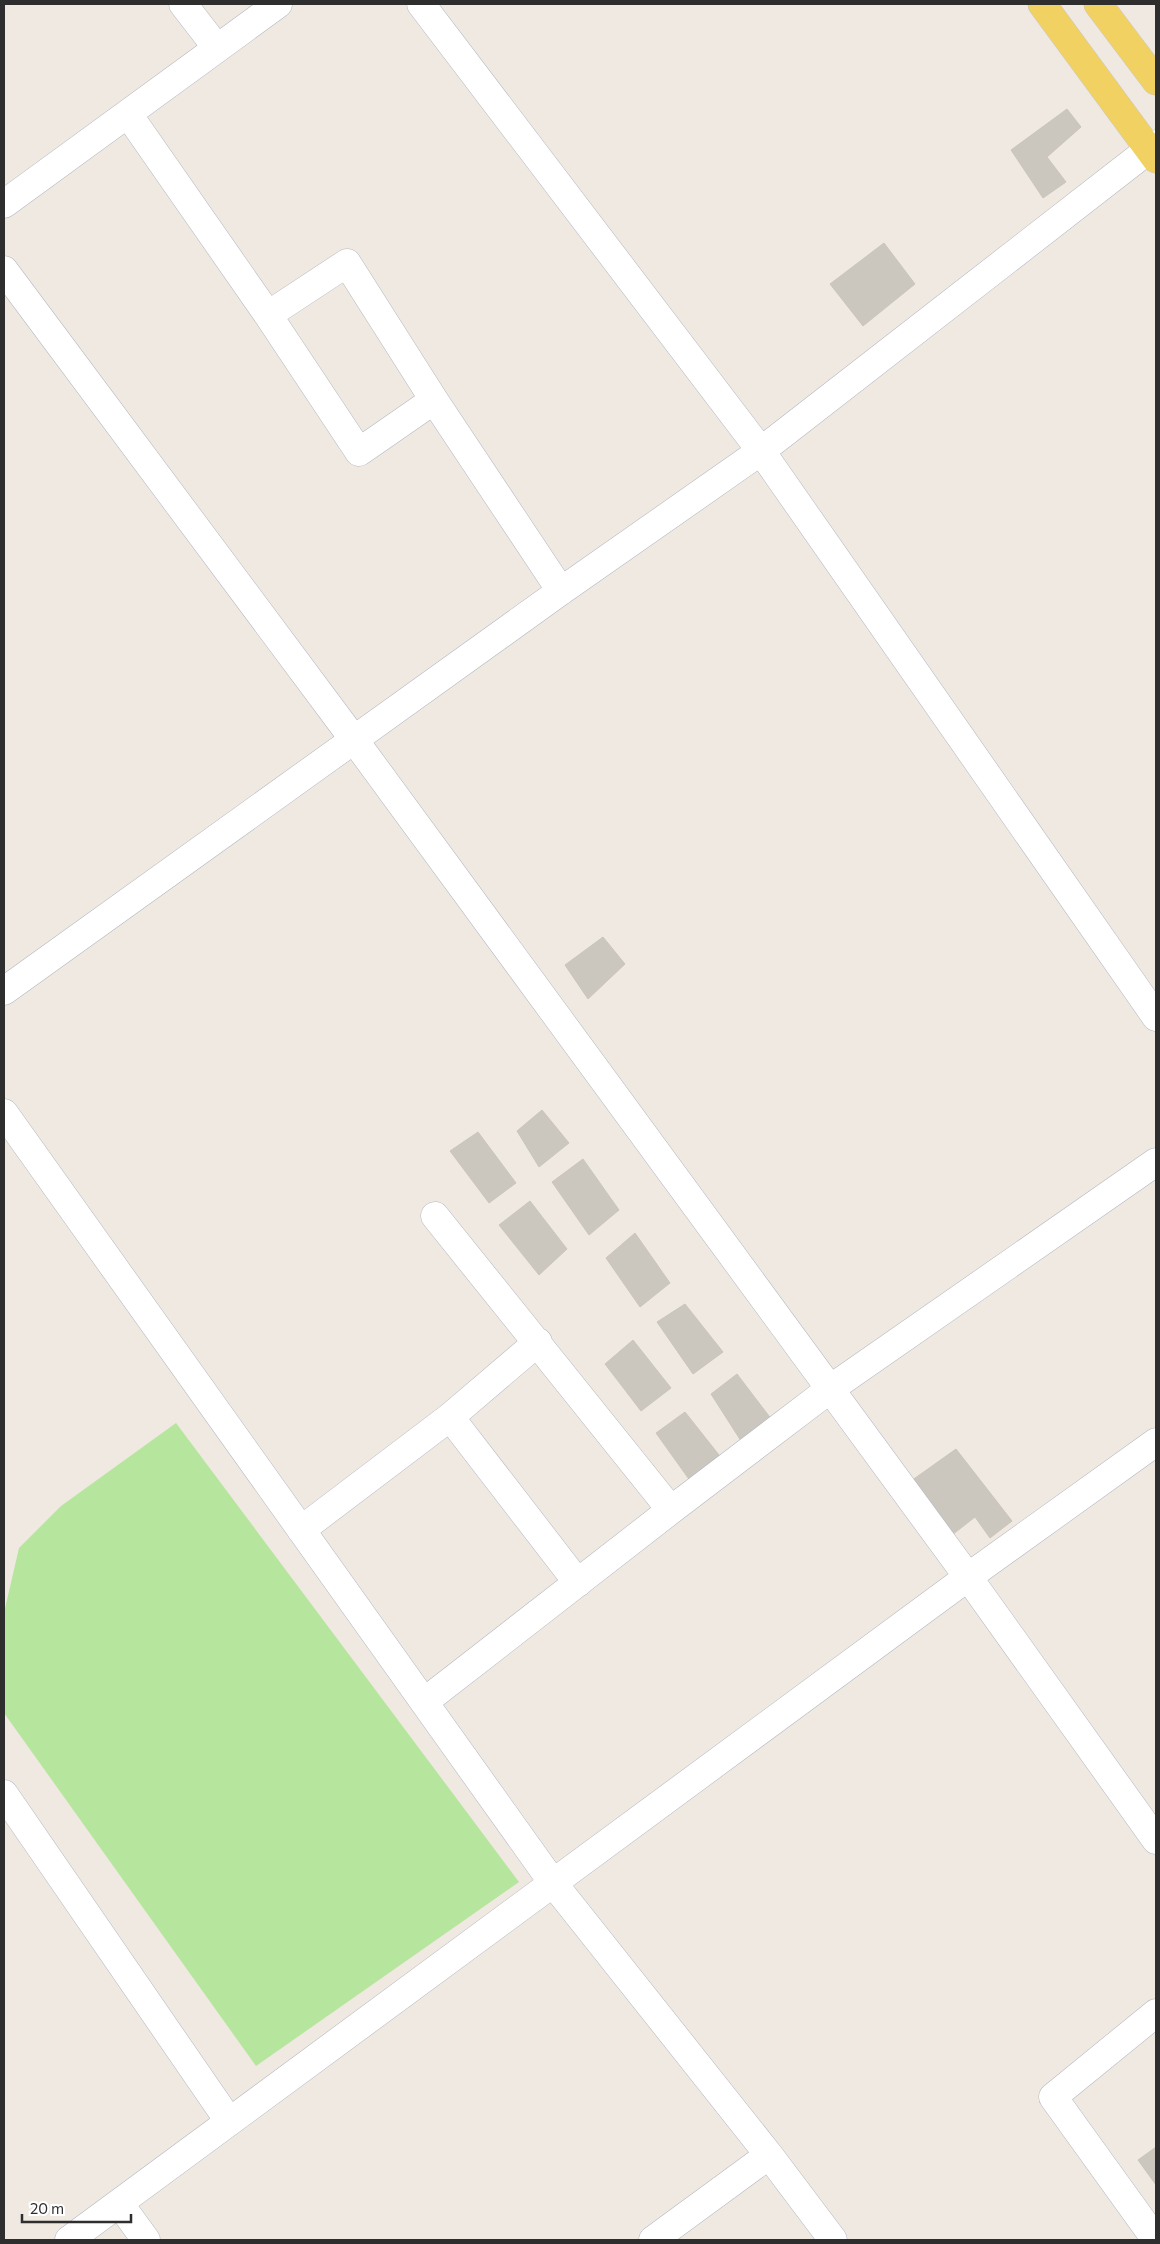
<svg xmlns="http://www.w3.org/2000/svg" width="1160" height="2244" font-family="Commissioner,sans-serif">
	<rect width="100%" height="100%" fill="#efe9e1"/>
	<path fill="#b6e59e" d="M176 1423 519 1882 256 2066 4 1713V1613L19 1548 61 1506Z"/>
	<path fill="#cbc7bf" stroke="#cbc5ba" d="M1067 109 1081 127 1047 157 1066 182 1043 198 1011 150Z
		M884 243 915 284 863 326 830 284Z
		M603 937 625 964 588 999 565 965Z
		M542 1110 569 1143 539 1167 517 1131Z
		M478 1132 516 1183 489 1203 450 1151Z
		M583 1159 619 1210 589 1235 552 1182Z
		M530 1201 567 1249 539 1275 499 1225Z
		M635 1233 670 1283 640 1307 606 1258Z
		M685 1304 723 1352 693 1374 657 1322Z
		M633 1340 671 1388 641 1411 605 1364Z
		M737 1374 772 1420 743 1444 711 1394Z
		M685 1412 723 1460 691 1482 656 1433Z
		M956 1449 1012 1521 990 1538 975 1517 952 1535 911 1481Z
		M1156 2147V2185L1138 2160Z"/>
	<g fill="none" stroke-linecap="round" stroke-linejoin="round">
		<defs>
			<path id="minor" d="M183 4 217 48
				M421 4 761 451 1156 1017
				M128 114 268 315 347 263 434 400 561 591
				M4 204 278 4
				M4 270 355 741 968 1577 1156 1840
				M268 315 359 452 434 400
				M4 991 561 591 761 451 1156 144
				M4 1113 553 1883 769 2155 833 2240
				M435 1216 671 1510
				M450 1417 578 1583
				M301 1530 450 1417 538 1342
				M424 1702 671 1510 830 1389 1156 1162
				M4 1794 229 2121
				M1156 2013 1053 2097 1156 2240
				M119 2203 146 2240
				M69 2240 968 1577 1156 1442
				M653 2240 769 2155"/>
			<path id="major" d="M1042 4 1156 159
				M1098 4 1156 81"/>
		</defs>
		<use href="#minor" stroke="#b4b7c1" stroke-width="29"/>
		<use href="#major" stroke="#c9c9c9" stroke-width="29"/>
		<use href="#minor" stroke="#fff" stroke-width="28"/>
		<use href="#major" stroke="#f2d163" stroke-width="28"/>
	</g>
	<rect width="1160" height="2244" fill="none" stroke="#2e2e2e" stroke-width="10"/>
	<path d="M22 2214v8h109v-8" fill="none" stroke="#2e2e2e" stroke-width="2.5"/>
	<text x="30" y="2214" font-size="15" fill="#2e2e2e" stroke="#ffffff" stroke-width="4" paint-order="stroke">20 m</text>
</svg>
